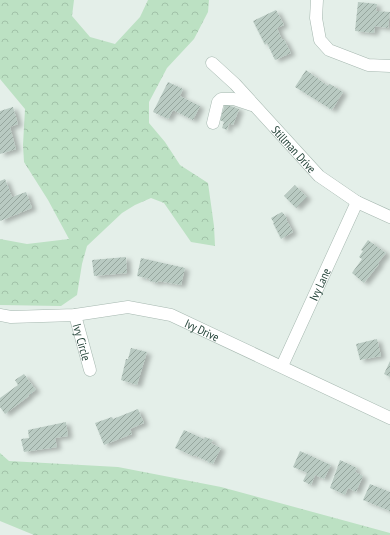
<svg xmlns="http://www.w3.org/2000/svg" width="390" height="535" font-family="'PT Sans Narrow',sans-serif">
	<defs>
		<pattern id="forest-crowns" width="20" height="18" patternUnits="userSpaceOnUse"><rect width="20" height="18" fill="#bce1c3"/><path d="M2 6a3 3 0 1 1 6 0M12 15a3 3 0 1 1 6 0" fill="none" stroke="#a1c2a8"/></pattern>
		<pattern id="building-hatch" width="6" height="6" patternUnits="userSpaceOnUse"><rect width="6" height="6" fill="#b9cac2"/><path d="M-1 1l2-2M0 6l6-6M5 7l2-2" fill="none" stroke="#96a69e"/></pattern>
		<filter id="shadow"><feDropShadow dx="4.5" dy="2.5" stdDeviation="2" flood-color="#0004"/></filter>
	</defs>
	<rect width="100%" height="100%" fill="#e4efe9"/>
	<path fill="url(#forest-crowns)" d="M0 0H74L72 16 90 37 115 44 140 17 148 0H209L208 12 194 39 167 68 149 102V123L165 142 180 165 208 183 214 226 215 246 191 242 164 203 151 198 135 205 122 213 87 246 82 264 77 295 61 306 0 305V239L27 244 69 239 48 200 24 162 23 145 25 109 0 79Z
		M0 453 9 461 118 467 221 487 390 533V535H34L0 521Z"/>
	<path fill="url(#building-hatch)" filter="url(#shadow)" d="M358 2 377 4 376 11 390 12 388 28 375 26 374 33 355 31Z
		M276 10 284 25 277 28 282 40 284 39 291 53 275 60 267 43 265 45 253 21Z
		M306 70 328 86 330 84 343 92 332 110 295 87Z
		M168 82 183 89 180 96 200 106 193 120 173 110 168 119 153 112Z
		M225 104 239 109 233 125 229 123 227 130 222 128 224 122 220 120Z
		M13 107 18 124 10 127 16 149 0 154V111Z
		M5 179 12 197 26 192 32 208 0 221V181Z
		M295 185 307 197 296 208 284 196Z
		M282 212 287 218 286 219 293 232 281 239 273 223H274L271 218Z
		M368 240 386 253 378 263 379 264 364 283 352 273 362 259 359 257 363 251 361 250Z
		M126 257 127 273 94 276 92 260Z
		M141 258 185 268 181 285 158 281V283L149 281 150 279 137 276Z
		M377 339 381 356 360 360 356 344Z
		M131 348 147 352 137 385 121 380 126 359H128Z
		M390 361V377L384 374Z
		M24 374 36 390 28 395 29 396 5 414 0 407V398L18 385 15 380Z
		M138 409 144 423 130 429 132 434 104 445 95 423 112 417 113 419Z
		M66 422 68 436 55 438 57 447 24 452 21 439 29 438 28 430Z
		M184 430 204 439 205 437 213 440 211 443 221 448 213 464 194 455 193 456 175 448Z
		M300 451 331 465 324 479 315 475 311 485 303 481 307 473 293 467Z
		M340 460 357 468 355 472 363 476 356 492 348 488 345 495 330 488Z
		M370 484 390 492V511L363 500Z"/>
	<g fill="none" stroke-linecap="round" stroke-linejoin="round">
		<defs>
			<g id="minor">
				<path d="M317 0 316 18 320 40 329 50 368 65 390 66"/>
				<path id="s1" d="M212 63 235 84 319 176 357 202 390 217"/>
				<path d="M213 123 218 102 221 99H234L252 105"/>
				<path id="s2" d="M0 315 11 317 75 315 128 307 171 315 390 418"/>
				<path id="s3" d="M75 315 90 370"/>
				<path id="s4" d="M282 366 357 202"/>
			</g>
		</defs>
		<use href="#minor" stroke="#a6b8b0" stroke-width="13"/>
		<use href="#minor" stroke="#fff" stroke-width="12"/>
	</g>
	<g text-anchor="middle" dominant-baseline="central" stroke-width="3.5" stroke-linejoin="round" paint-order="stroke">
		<g font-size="12" fill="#224237" stroke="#f5faf7">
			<text stroke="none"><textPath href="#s1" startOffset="119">Stillman Drive</textPath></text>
			<text stroke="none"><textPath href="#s4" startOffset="90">Ivy Lane</textPath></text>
			<text stroke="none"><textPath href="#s2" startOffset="207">Ivy Drive</textPath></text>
			<text stroke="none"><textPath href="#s3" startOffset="28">Ivy Circle</textPath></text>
		</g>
	</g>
</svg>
